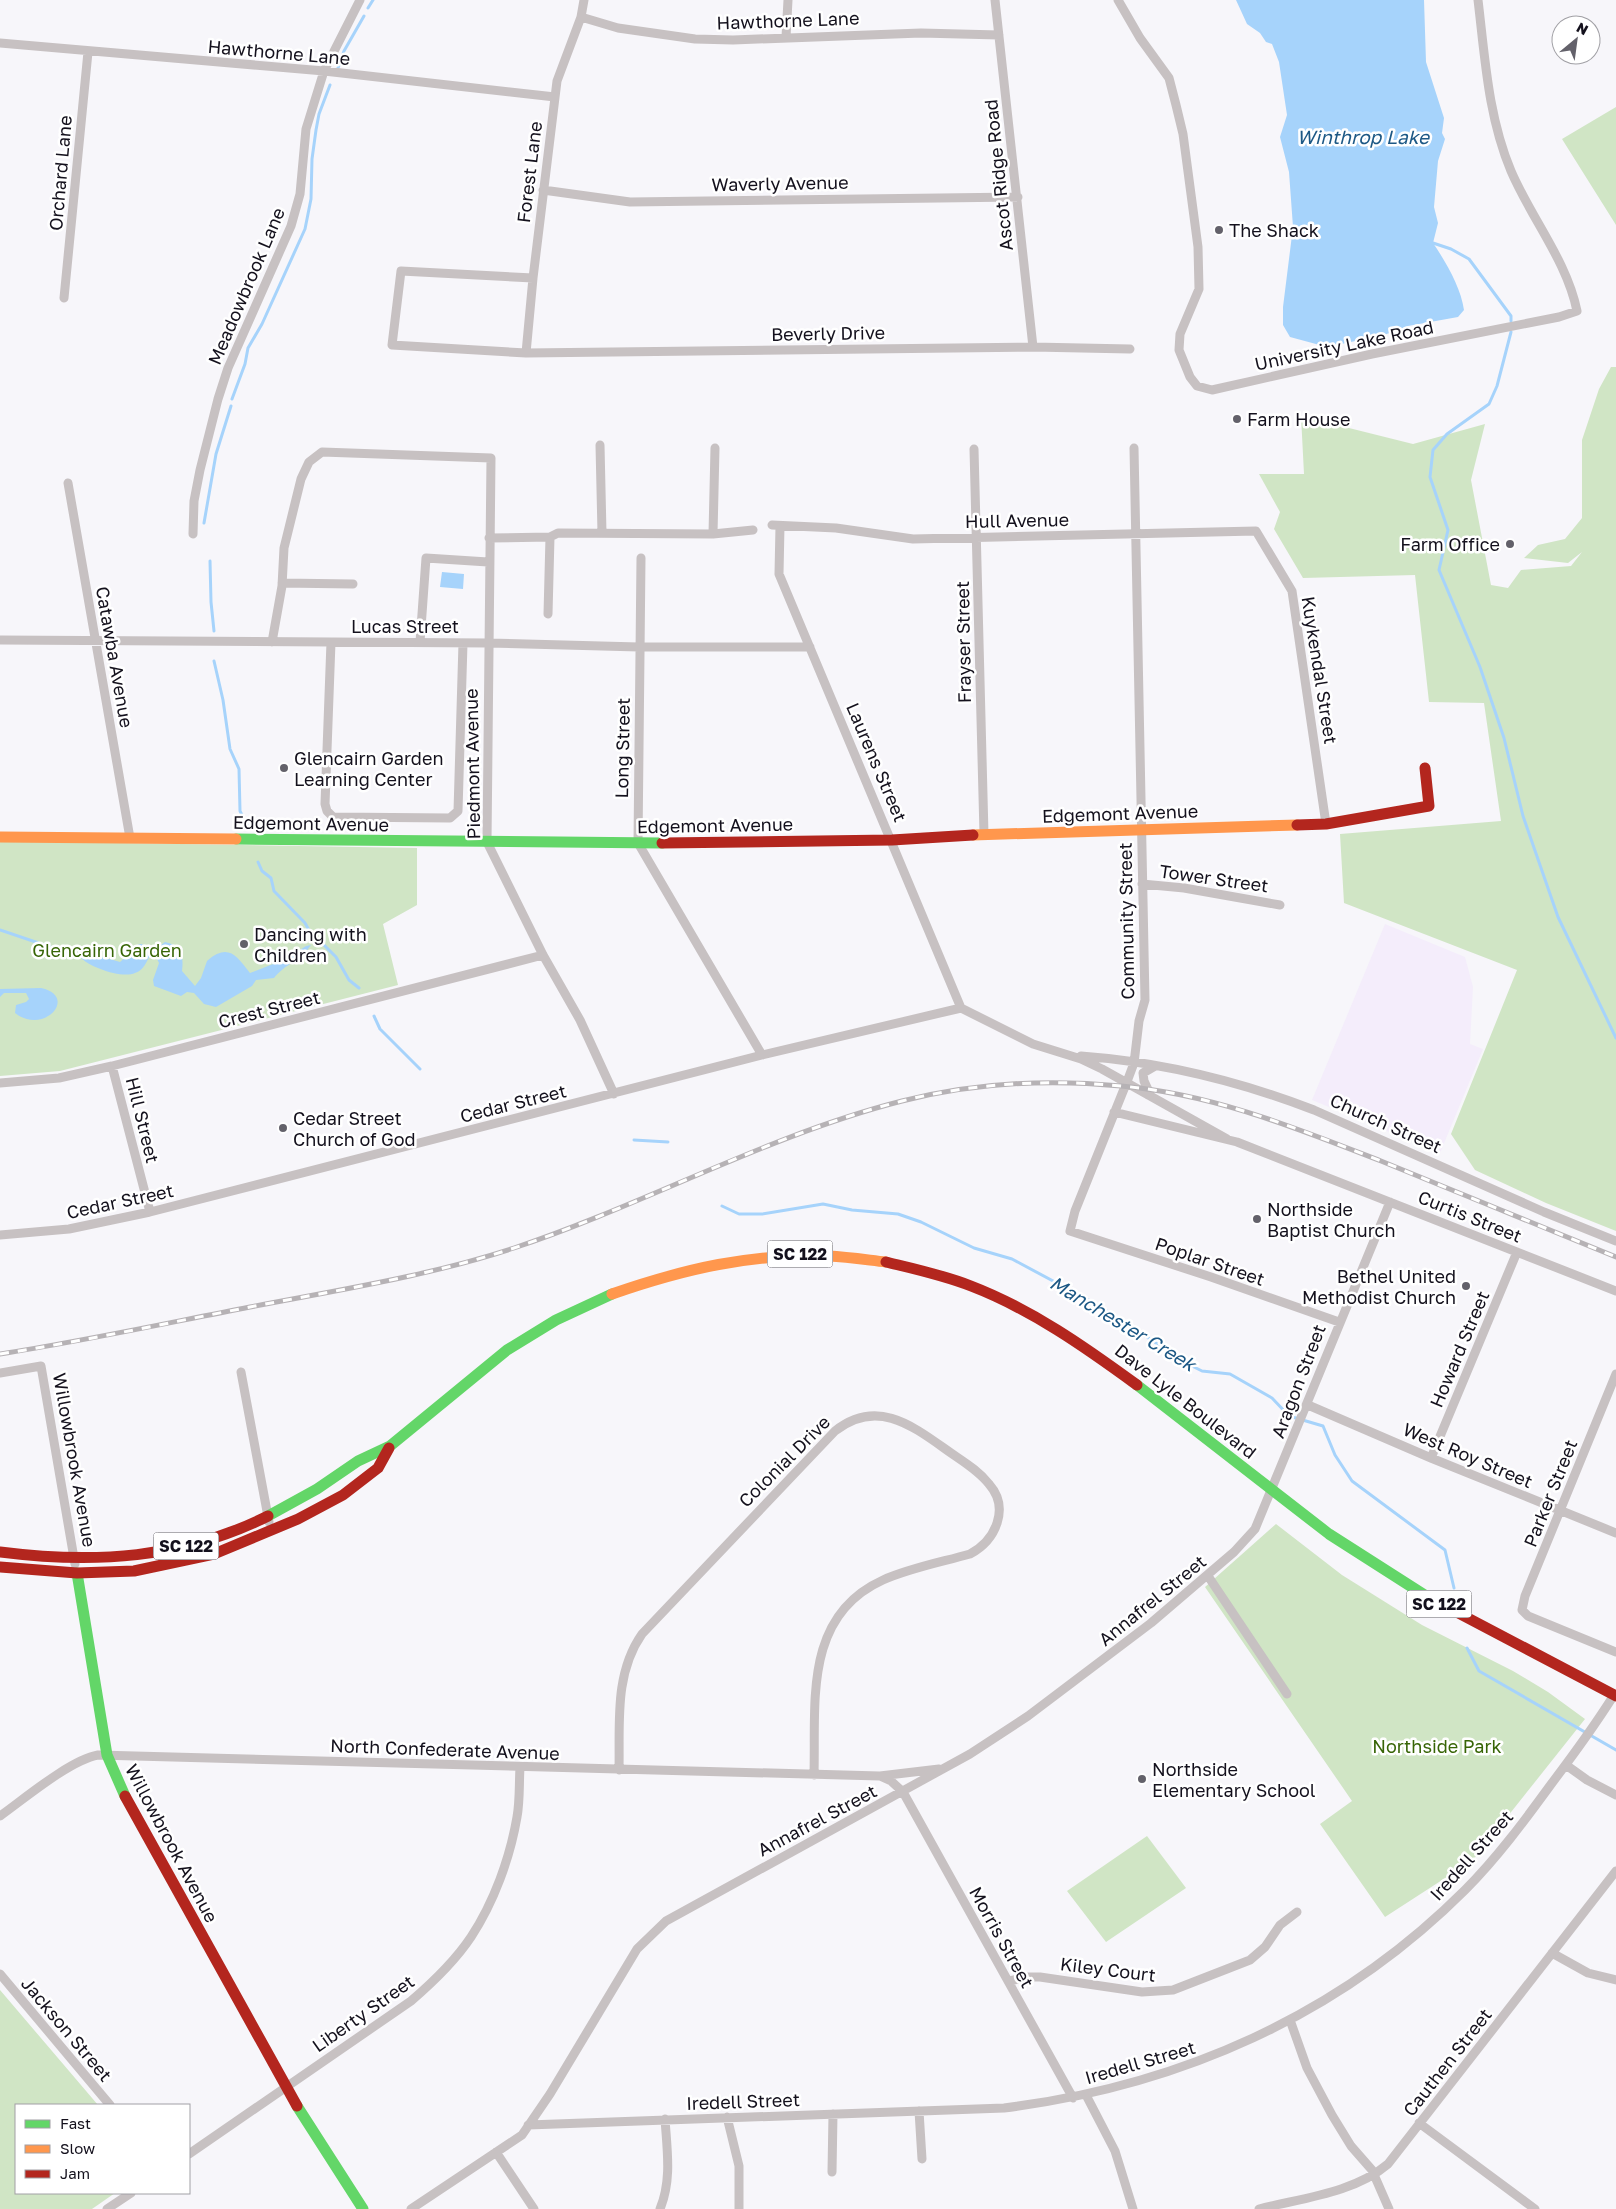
<svg xmlns="http://www.w3.org/2000/svg" width="1616" height="2209" font-family="'Golos Text',sans-serif">
	<rect width="100%" height="100%" fill="#f7f6fa"/>
	<path fill="#f4edfb" d="M1385 924 1465 957 1473 987 1470 1044 1483 1049 1440 1153 1312 1100Z"/>
	<path fill="#d0e5c5" d="M1616 107V225L1562 139Z
		M1611 367H1616V1231L1546 1203 1475 1170 1451 1134 1517 970 1344 903 1340 834 1501 821 1484 703 1429 702 1415 575 1303 578 1274 529 1280 512 1259 474H1304L1301 416 1413 444 1485 424 1471 480 1491 585 1508 588 1521 570 1571 566 1582 552 1568 563 1524 558 1538 545 1565 539 1582 518V440L1599 389Z
		M0 841 417 848V905L383 924 398 985 60 1071 0 1076Z
		M1276 1524 1342 1575 1422 1625 1513 1671 1548 1692 1585 1719 1473 1860 1385 1917 1320 1824 1352 1801 1205 1587Z
		M1147 1836 1186 1888 1106 1942 1067 1891Z
		M0 1990 98 2105H16V2193H115L92 2209H0Z"/>
	<path fill="#a6d3fb" d="M1236 0H1424L1426 62 1444 118 1442 133 1445 139 1438 161 1434 207 1438 223 1433 243C1446 262 1461 288 1464 310L1458 317 1408 326 1384 335 1327 347 1290 337 1283 325V307L1293 227 1289 172 1280 137 1287 115 1279 62 1272 44 1266 42 1260 33 1247 24Z
		M442 572 464 574 463 589 440 587Z
		M165 942C181 945 184 955 182 971L195 986 201 978 207 961C228 943 236 955 250 973L286 959 306 946 311 945C300 961 285 964 274 978L256 980 252 986 216 1007 204 1004 194 993 187 992 181 996 154 986 153 980 159 963 156 957 150 956C146 962 144 970 135 973 122 979 89 967 80 957H103L120 962C129 956 129 945 142 944L145 947 156 949Z
		M41 988C79 996 44 1036 15 1013L16 1005 26 1002 29 999 26 993H4L0 997V989Z"/>
	<g fill="none" stroke-linecap="round" stroke-linejoin="round">
		<path stroke="#a6d3fb" stroke-width="3" d="M368 8 373 0
			M338 68 344 51 364 16
			M1433 243 1451 249 1469 259 1511 316V321
			M1511 332 1497 386 1489 404 1447 434 1433 450 1430 477 1448 530 1439 570 1480 667 1504 738 1523 816 1558 917 1616 1038
			M232 399 245 364 248 348 262 324 305 229 311 199 312 159 316 130 319 114 330 85
			M204 523 216 454 231 406
			M210 561 211 602 214 631
			M214 661 223 700 230 749 239 769 240 811 247 825
			M258 862 262 871 271 878 274 891 305 923 315 941 324 945 336 957 349 980 359 988
			M0 930 80 957
			M374 1016 380 1029 420 1069
			M634 1140 668 1142
			M722 1206 739 1214H762L823 1204 852 1210 898 1214 921 1222 974 1248 1012 1259 1096 1304 1190 1365 1202 1371 1230 1374 1272 1398 1289 1416 1323 1426 1335 1455 1352 1481 1445 1550 1454 1588
			M1467 1648 1479 1671 1616 1750"/>
		<path stroke="#c7c1c2" stroke-width="9" d="M995 0 1033 347
			M1118 0 1140 38 1169 78 1176 105 1183 134 1198 247 1199 289 1180 334 1179 350 1190 377 1197 386 1212 390 1372 354 1559 317 1577 311C1567 261 1531 218 1511 171 1488 116 1485 58 1478 0
			M581 17 618 28 695 39 733 40 921 33 999 35
			M786 37 788 0
			M0 43 324 71 555 97
			M543 190 630 202 1018 197
			M533 278 401 271 392 345 526 353 1033 347 1130 349
			M64 298 88 52
			M526 353 533 278 557 81 581 17 584 0
			M600 445 602 533
			M1134 448 1145 1000 1139 1021 1134 1063 1128 1079 1075 1211 1070 1231 1211 1277 1339 1322
			M974 449 984 834
			M68 483 130 838
			M772 525 836 528 913 539 1256 531 1292 591 1326 824
			M780 526 779 574 961 1008
			M193 534 194 501 200 470 218 399 228 368 291 226 300 194 306 129 324 71 360 0
			M713 534 715 448
			M550 537 558 533 713 534 753 530
			M489 538 550 537 548 614
			M641 558 638 843 762 1055
			M282 583 353 584
			M0 640 488 643 639 647H810
			M272 642 282 586 284 548 301 479 309 462 322 452 491 458 487 842 543 955 580 1020 614 1094
			M331 642 325 804 327 811 333 817 450 818 458 811 463 643
			M420 642 426 558 488 562
			M1142 884 1184 888 1280 905
			M1081 1056C1161 1062 1239 1081 1314 1110L1544 1212 1616 1241
			M112 1066 150 1212
			M0 1083 59 1078 112 1066 543 955
			M1148 1095 1150 1094 1144 1081 1143 1073 1155 1066
			M1114 1112 1237 1142 1616 1291
			M0 1235 69 1229 150 1212 762 1055 961 1008 1033 1044 1081 1059 1102 1069 1227 1139
			M241 1372 269 1522
			M0 1373 41 1366 75 1564
			M1616 1374 1525 1596 1522 1610 1528 1616 1616 1652
			M1308 1405 1431 1458 1616 1533
			M1431 1458 1517 1252
			M1208 1576 1287 1694
			M1566 1765 1587 1780 1616 1795
			M619 1770C620 1724 614 1674 642 1634L835 1431C878 1397 914 1427 951 1453 964 1462 979 1471 989 1484 1010 1508 996 1540 970 1554 942 1562 910 1568 883 1580 803 1616 816 1703 814 1775
			M880 1776 939 1769
			M0 1816C24 1799 70 1760 98 1755L880 1776 891 1781 903 1792 1073 2098
			M1552 1953 1588 1973 1616 1980
			M0 1974 110 2105
			M1009 1981 1028 1977H1040L1142 1992 1173 1990 1250 1960 1265 1947 1280 1925 1297 1912
			M1290 2020 1307 2068 1332 2115 1351 2146 1372 2170 1389 2209
			M1086 2095 1115 2151 1133 2209
			M919 2111 922 2159
			M727 2117 739 2166V2209
			M1419 2123 1535 2209
			M528 2125 1004 2108C1179 2086 1339 2016 1465 1890 1497 1858 1525 1820 1552 1783 1574 1754 1595 1725 1614 1695
			M496 2152 534 2209
			M189 2154 411 2001C432 1983 455 1961 471 1937 494 1902 510 1858 517 1817 520 1801 519 1783 520 1767
			M832 2172 833 2114
			M107 2209 131 2193
			M411 2209 522 2135 550 2094 637 1949 666 1921 970 1754 1028 1716 1151 1623 1234 1552 1255 1529 1390 1202
			M660 2209C672 2180 667 2150 665 2119
			M1259 2209C1302 2198 1354 2193 1388 2164L1616 1871"/>
		<path stroke="#63d668" stroke-width="11" d="M236 839 662 843
			M1137 1385 1329 1534 1426 1596
			M268 1516 317 1489 358 1461 390 1446 507 1350 556 1320 612 1294
			M77 1573 107 1755 125 1796
			M297 2106 363 2209"/>
		<path stroke="#ff974d" stroke-width="11" d="M973 835 1297 825
			M0 837 236 839
			M612 1294C684 1269 752 1253 829 1256 848 1257 868 1260 886 1262"/>
		<path stroke="#b3261e" stroke-width="11" d="M1297 825 1326 824 1429 806 1425 768
			M662 843 892 840 973 835
			M886 1262C915 1269 943 1275 971 1286 1031 1309 1085 1347 1137 1385
			M0 1552C94 1564 182 1559 268 1516
			M0 1567 77 1573 134 1571 214 1554 298 1519 343 1495 378 1468 389 1448
			M1426 1596 1616 1696
			M125 1796 297 2106"/>
		<defs>
			<path id="rail" d="M0 1354C84 1341 167 1323 250 1307 338 1290 429 1276 514 1248 646 1204 768 1135 902 1101 973 1083 1049 1079 1121 1086 1213 1094 1296 1128 1381 1161 1459 1193 1538 1225 1616 1257"/>
		</defs>
		<use href="#rail" stroke="#b6b2b5" stroke-width="5"/>
		<use href="#rail" stroke="#fff" stroke-width="3" stroke-dasharray="9" stroke-linecap="butt"/>
	</g>
	<g fill="#63616a" stroke="#fff" stroke-width="2">
		<circle cx="1219" cy="230" r="5"/>
		<circle cx="1237" cy="419" r="5"/>
		<circle cx="1510" cy="544" r="5"/>
		<circle cx="284" cy="768" r="5"/>
		<circle cx="244" cy="944" r="5"/>
		<circle cx="283" cy="1128" r="5"/>
		<circle cx="1257" cy="1219" r="5"/>
		<circle cx="1466" cy="1286" r="5"/>
		<circle cx="1142" cy="1779" r="5"/>
	</g>
	<g text-anchor="middle" dominant-baseline="central" stroke-width="5" stroke-linejoin="round" paint-order="stroke">
		<g fill="#fff" stroke="#5a5861" stroke-width="1">
			<rect x="767.5" y="1240.5" width="65" height="27" rx="4"/>
			<rect x="153.5" y="1532.5" width="65" height="27" rx="4"/>
			<rect x="1406.5" y="1590.5" width="65" height="27" rx="4"/>
		</g>
		<g font-size="16" font-weight="bold" fill="#14111d">
			<text x="800" y="1254">SC 122</text>
			<text x="186" y="1546">SC 122</text>
			<text x="1439" y="1604">SC 122</text>
		</g>
		<g font-size="18" fill="#14111d" stroke="#fff">
			<text transform="translate(788 20) rotate(-2)">Hawthorne Lane</text>
			<text transform="translate(279 52) rotate(5)">Hawthorne Lane</text>
			<text transform="translate(529 172) rotate(-83)">Forest Lane</text>
			<text transform="translate(60 173) rotate(-85)">Orchard Lane</text>
			<text transform="translate(998 175) rotate(-96)">Ascot Ridge Road</text>
			<text transform="translate(780 183) rotate(-1)">Waverly Avenue</text>
			<text transform="translate(246 286) rotate(-67)">Meadowbrook Lane</text>
			<text transform="translate(828 333) rotate(-1)">Beverly Drive</text>
			<text transform="translate(1344 345) rotate(-12)">University Lake Road</text>
			<text transform="translate(1017 520) rotate(-1)">Hull Avenue</text>
			<text x="405" y="626">Lucas Street</text>
			<text transform="translate(963 642) rotate(-91)">Frayser Street</text>
			<text transform="translate(115 657) rotate(80)">Catawba Avenue</text>
			<text transform="translate(1320 670) rotate(81)">Kuykendal Street</text>
			<text transform="translate(622 748) rotate(-89)">Long Street</text>
			<text transform="translate(877 762) rotate(67)">Laurens Street</text>
			<text transform="translate(472 764) rotate(-91)">Piedmont Avenue</text>
			<text transform="translate(1120 813) rotate(-2)">Edgemont Avenue</text>
			<text transform="translate(311 823) rotate(1)">Edgemont Avenue</text>
			<text transform="translate(715 825) rotate(-1)">Edgemont Avenue</text>
			<text transform="translate(1214 878) rotate(8)">Tower Street</text>
			<text transform="translate(1126 921) rotate(-91)">Community Street</text>
			<text transform="translate(269 1009) rotate(-14)">Crest Street</text>
			<text transform="translate(513 1103) rotate(-14)">Cedar Street</text>
			<text transform="translate(143 1120) rotate(76)">Hill Street</text>
			<text transform="translate(1386 1123) rotate(24)">Church Street</text>
			<text transform="translate(120 1201) rotate(-12)">Cedar Street</text>
			<text transform="translate(1470 1216) rotate(22)">Curtis Street</text>
			<text transform="translate(1210 1261) rotate(19)">Poplar Street</text>
			<text transform="translate(1459 1349) rotate(-67)">Howard Street</text>
			<text transform="translate(1298 1381) rotate(-69)">Aragon Street</text>
			<text transform="translate(1186 1401) rotate(38)">Dave Lyle Boulevard</text>
			<text transform="translate(1468 1455) rotate(23)">West Roy Street</text>
			<text transform="translate(75 1460) rotate(80)">Willowbrook Avenue</text>
			<text transform="translate(784 1461) rotate(-45)">Colonial Drive</text>
			<text transform="translate(1550 1493) rotate(-68)">Parker Street</text>
			<text transform="translate(1152 1600) rotate(-39)">Annafrel Street</text>
			<text transform="translate(445 1749) rotate(2)">North Confederate Avenue</text>
			<text transform="translate(817 1820) rotate(-28)">Annafrel Street</text>
			<text transform="translate(172 1843) rotate(62)">Willowbrook Avenue</text>
			<text transform="translate(1471 1855) rotate(-48)">Iredell Street</text>
			<text transform="translate(1002 1937) rotate(61)">Morris Street</text>
			<text transform="translate(1108 1969) rotate(7)">Kiley Court</text>
			<text transform="translate(363 2013) rotate(-35)">Liberty Street</text>
			<text transform="translate(67 2029) rotate(50)">Jackson Street</text>
			<text transform="translate(1140 2062) rotate(-16)">Iredell Street</text>
			<text transform="translate(1447 2062) rotate(-52)">Cauthen Street</text>
			<text transform="translate(743 2101) rotate(-2)">Iredell Street</text>
		</g>
		<g font-size="18" fill="#14111d" stroke="#fff" text-anchor="start">
			<text x="1229" y="230">The Shack</text>
			<text x="1247" y="419">Farm House</text>
			<text x="1500" y="544" text-anchor="end">Farm Office</text>
			<text x="294" y="758">Glencairn Garden<tspan x="294" dy="21">Learning Center</tspan></text>
			<text x="254" y="934">Dancing with<tspan x="254" dy="21">Children</tspan></text>
			<text x="293" y="1118">Cedar Street<tspan x="293" dy="21">Church of God</tspan></text>
			<text x="1267" y="1209">Northside<tspan x="1267" dy="21">Baptist Church</tspan></text>
			<text x="1456" y="1276" text-anchor="end">Bethel United<tspan x="1456" dy="21">Methodist Church</tspan></text>
			<text x="1152" y="1769">Northside<tspan x="1152" dy="21">Elementary School</tspan></text>
		</g>
		<g font-size="18" fill="#376506" stroke="#fff">
			<text x="107" y="950">Glencairn Garden</text>
			<text x="1437" y="1746">Northside Park</text>
		</g>
		<g font-size="19" font-style="italic" fill="#1c5885" stroke="#fff">
			<text x="1363" y="136">Winthrop Lake</text>
			<text transform="translate(1123 1323) rotate(31)">Manchester Creek</text>
		</g>
	</g>
	<rect x="15" y="2104" width="175" height="90" fill="#ffffff" stroke="#a1a0a5"/>
	<rect x="25" y="2120" width="25" height="8" fill="#63d668" stroke="#a1a0a5"/>
	<text x="60" y="2129" font-size="15" fill="#14111d">Fast</text>
	<rect x="25" y="2145" width="25" height="8" fill="#ff974d" stroke="#a1a0a5"/>
	<text x="60" y="2154" font-size="15" fill="#14111d">Slow</text>
	<rect x="25" y="2170" width="25" height="8" fill="#b3261e" stroke="#a1a0a5"/>
	<text x="60" y="2179" font-size="15" fill="#14111d">Jam</text>
	<g transform="translate(1576 40) rotate(29)"><circle r="24" fill="#ffffff" stroke="#a1a0a5"/>
	<path d="M0-4L9 19L0 12L-9 19Z" fill="#63616a"/>
	<text y="-8" font-size="14" font-weight="bold" text-anchor="middle" fill="#14111d">N</text>
	</g>
</svg>
